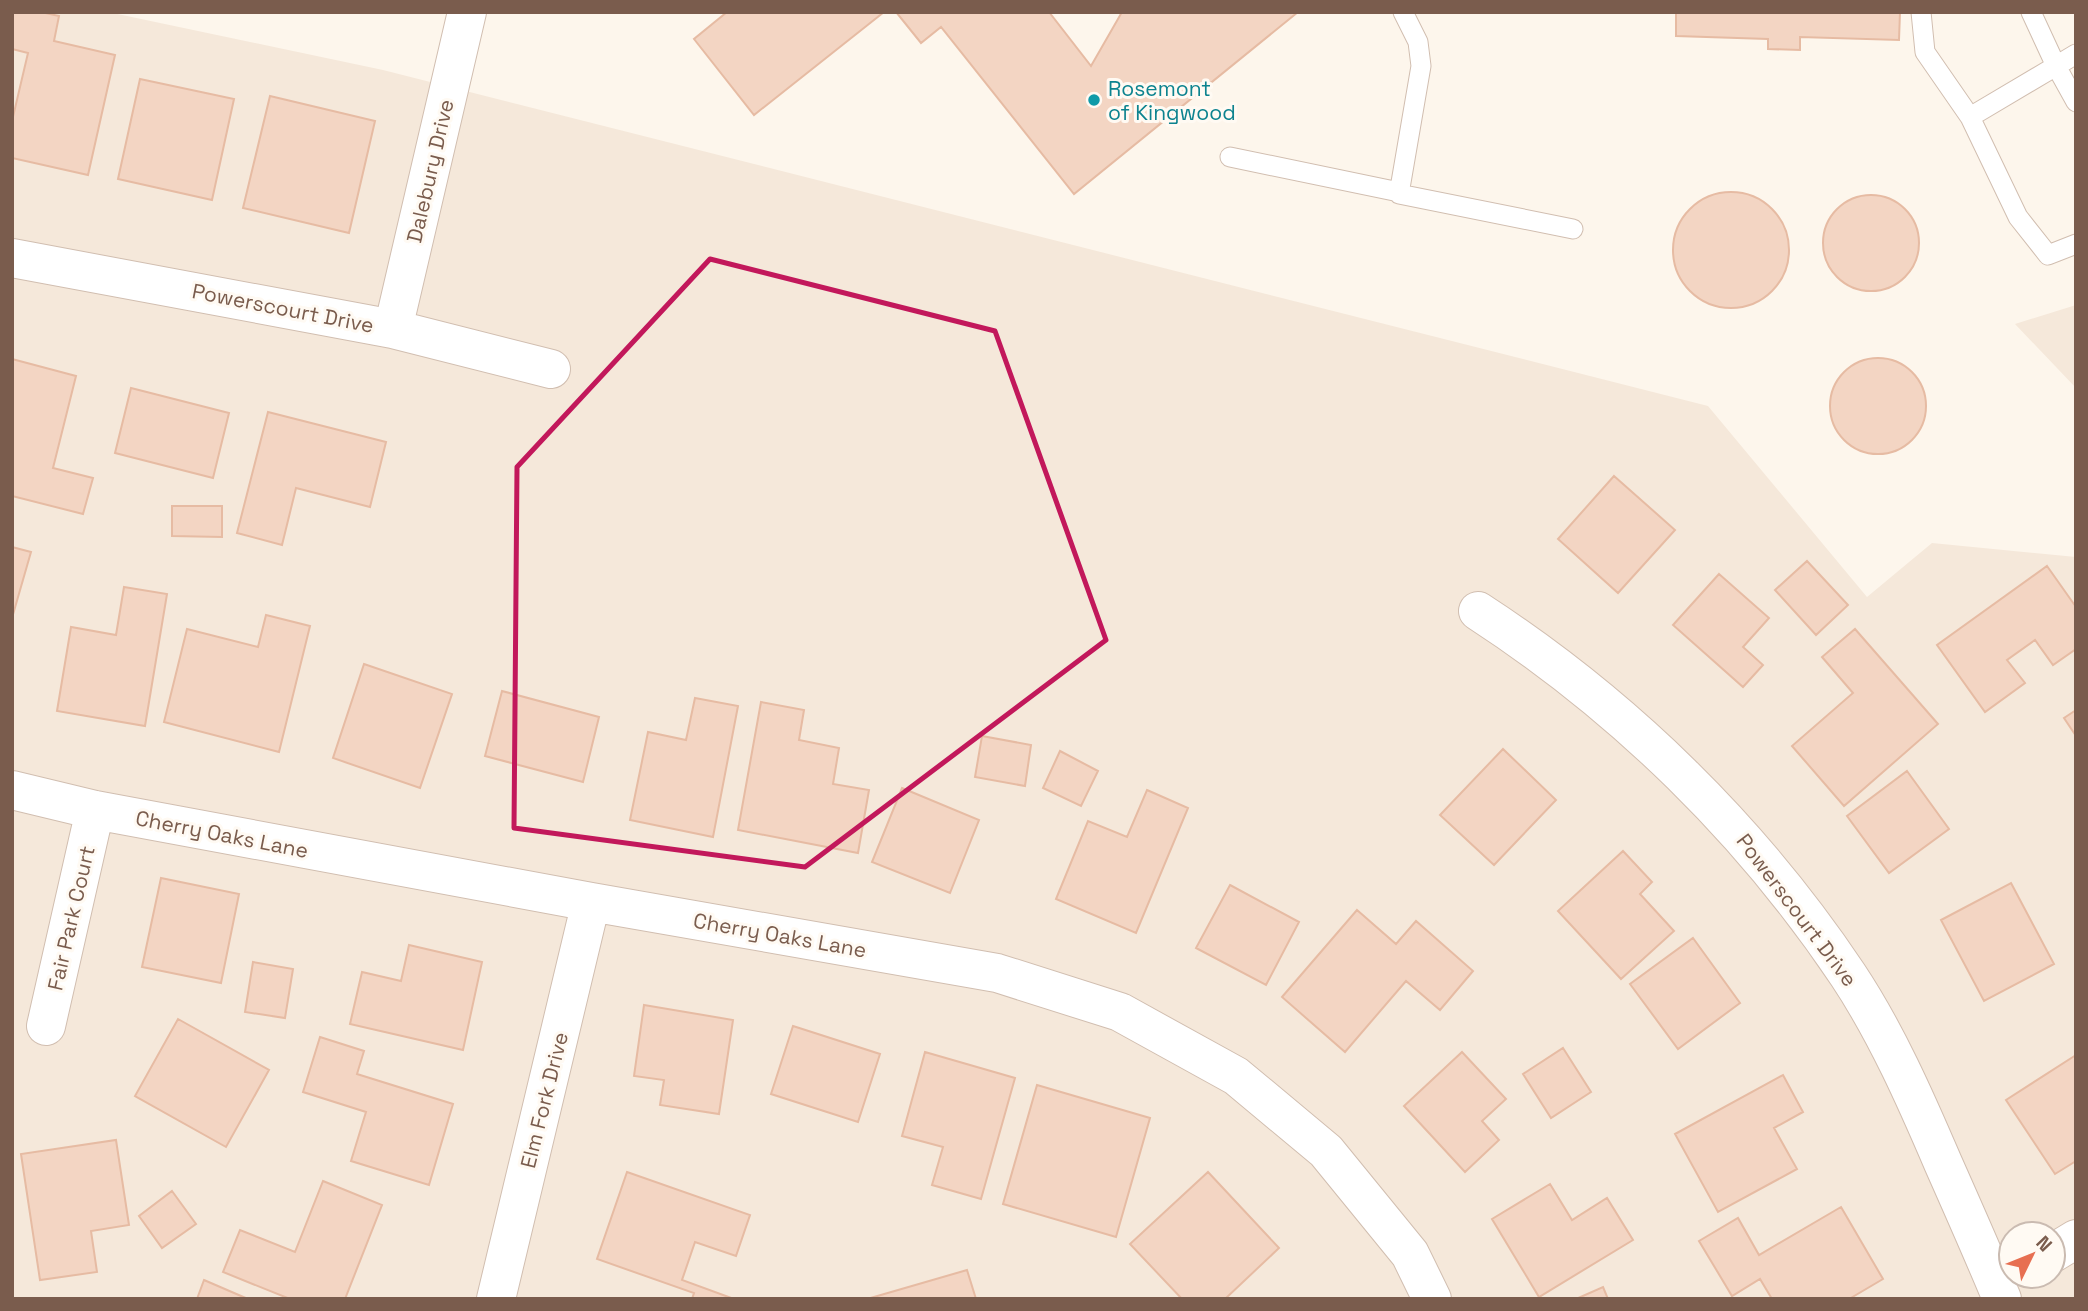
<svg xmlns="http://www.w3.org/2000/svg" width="2088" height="1311" font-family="'Space Grotesk',sans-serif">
	<rect width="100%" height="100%" fill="#fdf6ec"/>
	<path fill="#f5e8da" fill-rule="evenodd" d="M12 12H108L383 70 1708 406 1867 597 1932 543 2076 557V1299H12ZM2011 1234H2053V1276H2011Z
		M2076 305V388L2015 324Z"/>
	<path fill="#f3d5c3" stroke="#e6bba3" stroke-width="2" d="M12 12H41L59 16 54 41 115 55 88 175 12 158V121L28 53 12 49Z
		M727 12H884L754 115 694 39Z
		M896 12H1049L1091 66 1122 12H1298L1074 194 941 27 921 43Z
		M1676 12H1900L1899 40 1800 37V50L1768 49V39L1676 36Z
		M140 79 234 99 212 200 118 179Z
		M270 96 375 121 349 233 243 208Z
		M1673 250a58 58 0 1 1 116 0a58 58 0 1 1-116 0Z
		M1823 243a48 48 0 1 1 96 0a48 48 0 1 1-96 0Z
		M1830 406a48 48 0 1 1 96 0a48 48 0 1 1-96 0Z
		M12 359 76 376 53 468 93 478 83 514 12 496Z
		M131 388 229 413 213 478 115 453Z
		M268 412 386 442 370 507 296 488 282 545 237 533Z
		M1614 476 1675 530 1618 593 1558 539Z
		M172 506H222V537L172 536Z
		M12 547 31 552 12 618Z
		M1807 561 1848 605 1816 635 1775 590Z
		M2047 566 2076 607V649L2053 665 2035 640 2007 660 2025 683 1985 712 1937 645Z
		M1719 574 1769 618 1743 647 1763 665 1743 687 1673 625Z
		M124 587 167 594 145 726 57 711 71 627 116 635Z
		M266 615 310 626 279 752 164 722 187 629 258 647Z
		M1855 629 1938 724 1844 806 1792 746 1853 693 1822 657Z
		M364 664 452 694 420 788 333 758Z
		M502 691 599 717 583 782 485 756Z
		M695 698 738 706 713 837 630 820 648 732 686 740Z
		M761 702 804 710 799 740 839 748 833 784 869 790 858 853 738 830Z
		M2076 710V736L2064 718Z
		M982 736 1031 745 1025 786 975 777Z
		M1503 749 1556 800 1494 865 1440 815Z
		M1060 751 1098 771 1081 806 1043 788Z
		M1907 771 1949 829 1889 873 1847 816Z
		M902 788 979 820 950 893 872 862Z
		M1147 790 1188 808 1136 933 1056 899 1088 821 1127 837Z
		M1623 851 1652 882 1640 894 1674 931 1621 979 1558 911Z
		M161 878 239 894 221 983 142 967Z
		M2011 883 2054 964 1984 1001 1941 920Z
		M1230 885 1299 922 1266 985 1196 948Z
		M1357 910 1396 944 1416 921 1473 971 1440 1010 1406 981 1345 1052 1282 997Z
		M1693 938 1740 1003 1678 1049 1630 984Z
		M409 945 482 962 463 1050 350 1024 362 972 401 981Z
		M253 962 293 969 285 1018 245 1012Z
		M644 1005 733 1020 719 1114 660 1105 664 1080 634 1076Z
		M178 1019 269 1070 226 1147 135 1096Z
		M793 1026 880 1054 858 1122 771 1094Z
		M320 1037 364 1051 357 1074 453 1104 429 1185 351 1161 366 1112 303 1092Z
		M1563 1048 1591 1092 1551 1118 1523 1074Z
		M925 1052 1015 1078 981 1199 932 1185 943 1147 902 1136Z
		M1462 1052 1506 1099 1482 1121 1499 1140 1465 1172 1404 1106Z
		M2076 1055V1161L2055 1174 2006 1100Z
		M1783 1075 1803 1112 1774 1128 1797 1169 1718 1212 1675 1134Z
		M1037 1085 1150 1118 1116 1237 1003 1204Z
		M116 1140 129 1225 91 1231 97 1272 40 1280 21 1154Z
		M627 1172 750 1215 736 1256 695 1242 682 1280 734 1299H692L694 1293 597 1259Z
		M1208 1172 1279 1248 1225 1299H1182L1130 1244Z
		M323 1181 382 1205 345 1299H290L223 1272 240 1230 295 1252Z
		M1550 1184 1572 1220 1607 1198 1633 1240 1539 1297 1492 1219Z
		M172 1191 196 1224 162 1248 139 1216Z
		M1841 1207 1883 1279 1849 1299H1772L1760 1279 1732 1296 1699 1241 1738 1218 1759 1255Z
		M967 1270 976 1299H867Z
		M204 1280 248 1299H197Z
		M1603 1287 1608 1299H1576Z"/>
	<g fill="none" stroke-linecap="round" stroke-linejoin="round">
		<defs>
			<path id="service" d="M1403 12 1418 42 1421 66 1399 194 1573 229
				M1921 12 1925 52 1970 117 2018 217 2048 255 2076 244
				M2076 54 2056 66 2076 102
				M1970 117 2056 66 2031 12
				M1230 157 1399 192"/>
			<path id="minor" d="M12 258 393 329 551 369
				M393 329 467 12
				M1478 611C1624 706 1751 830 1848 975 1886 1032 1916 1100 1943 1163 1963 1208 1983 1253 2002 1299
				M12 790 95 810 591 902 997 973 1120 1012 1236 1076 1326 1151 1410 1254 1432 1299
				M46 1026 95 810
				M2053 1253 2076 1239
				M496 1299 591 902"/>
		</defs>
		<use href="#service" stroke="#d1beb0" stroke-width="21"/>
		<use href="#minor" stroke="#d1beb0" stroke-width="40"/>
		<use href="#service" stroke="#fff" stroke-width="19"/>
		<use href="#minor" stroke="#fff" stroke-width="38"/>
	</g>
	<path fill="none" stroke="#c2185b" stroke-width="5" stroke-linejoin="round" d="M710 259 995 331 1106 640 805 867 514 828 517 467Z"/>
	<circle fill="#0f9aa8" stroke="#fffaf3" stroke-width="2.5" cx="1094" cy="100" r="7"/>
	<g text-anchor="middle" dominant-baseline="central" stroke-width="6" stroke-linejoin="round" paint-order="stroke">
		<g font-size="21" fill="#0d838f" stroke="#fffaf3" text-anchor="start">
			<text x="1108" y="88">Rosemont<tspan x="1108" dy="24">of Kingwood</tspan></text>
		</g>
		<g font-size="21" fill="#7a5c4d" stroke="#fffaf3">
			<text transform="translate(430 171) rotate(-77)">Dalebury Drive</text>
			<text transform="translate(283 308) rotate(11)">Powerscourt Drive</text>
			<text transform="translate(222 834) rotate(11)">Cherry Oaks Lane</text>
			<text transform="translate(1797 910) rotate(53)">Powerscourt Drive</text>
			<text transform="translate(71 918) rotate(-77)">Fair Park Court</text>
			<text transform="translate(780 935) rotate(10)">Cherry Oaks Lane</text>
			<text transform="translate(544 1100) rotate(-76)">Elm Fork Drive</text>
		</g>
	</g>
	<rect width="2088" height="1311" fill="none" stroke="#7a5c4d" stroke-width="28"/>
	<g transform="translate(2032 1255) rotate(47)"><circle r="33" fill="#fffaf3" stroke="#cabbb1" stroke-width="2"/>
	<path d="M0-5L12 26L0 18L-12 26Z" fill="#e76f51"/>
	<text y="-10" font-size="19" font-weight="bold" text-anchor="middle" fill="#7a5c4d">N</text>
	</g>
</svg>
